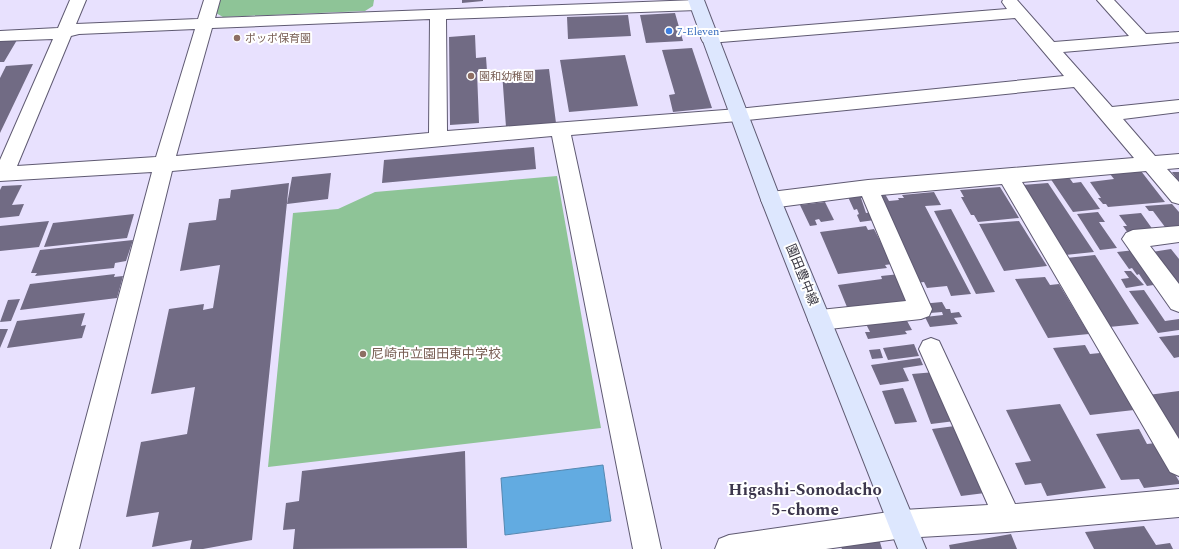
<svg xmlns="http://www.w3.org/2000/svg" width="1179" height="549" font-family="Spectral,'Noto Sans JP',serif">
	<rect width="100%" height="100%" fill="#e8e1fe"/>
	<path fill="#8ec497" d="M218 0H374L373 6 365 11 223 17 214 12Z
		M557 176 601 428 268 467 293 213 338 209 375 192Z"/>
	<path fill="#62abe1" stroke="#5588b1" d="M603 465 611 521 505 535 501 478Z"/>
	<path fill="#716b84" d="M462 0H483V1L462 3Z
		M675 13 683 41 646 43 640 15Z
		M628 15 631 36 568 39 567 17Z
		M475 35 476 58 486 57 487 71 477 72 479 123 450 125 449 37Z
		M17 40 4 62H0V41Z
		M692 48 712 108 673 112 669 95 675 94 662 50Z
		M625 55 638 106 569 112 560 60Z
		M33 64 0 133V78L6 66Z
		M549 69 556 123 506 127 502 72Z
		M534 147 536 169 382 183 384 160Z
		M1141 171 1165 202 1108 207 1106 204H1103L1098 198H1101L1090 182 1114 179 1110 174Z
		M1172 172H1179V182Z
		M331 173 328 199 287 204 292 177Z
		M1068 176 1073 183 1081 182 1100 209 1073 212 1050 178Z
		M289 183 252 540 203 549H190L192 540 152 547 159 512 126 517 141 442 187 434 195 387 151 394 169 309 204 304 203 310 213 308 220 265 180 271 189 223 216 220 219 199 230 198 231 190Z
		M1048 183 1094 252 1065 255 1022 185Z
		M22 185 12 205 24 204 19 216 0 218V190L2 186Z
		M1000 187 1019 218 978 222 974 215H971L961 197H964L960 190Z
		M934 192 941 205 925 206 971 294 951 296 947 286 927 288 924 282 915 283 875 195 885 194 889 201 899 200 898 198H904L902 195Z
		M863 195 864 198H861L866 213 872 212 875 220 860 222 857 215 859 214 857 209 854 210 848 197Z
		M825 202 834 220 821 222 819 219 815 220 817 225 810 226 800 205Z
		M1172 204 1179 212V229L1168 231 1153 211H1149L1145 206Z
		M951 209 995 292 976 294 934 211Z
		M1098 212 1105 222H1099L1117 248 1100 250 1077 214Z
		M1141 213 1156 234 1130 236 1123 226H1127L1119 215Z
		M134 214 127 238 44 247 53 223Z
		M49 221 39 247 0 251V226Z
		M1019 221 1047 266 1004 271 979 224Z
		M866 226 868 230 874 229 892 264 885 265 887 268 838 274 820 232Z
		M133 240 126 261 115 263 114 268 35 276 37 273H31L40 250Z
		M1171 249 1179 259V287L1152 252Z
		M1135 250 1160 284 1147 286 1139 274 1137 275 1132 268 1129 269 1117 252Z
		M1095 255 1139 324 1109 327 1066 258Z
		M1124 271H1131L1144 285 1126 288 1121 279 1129 278Z
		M115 274 114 277 123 276 117 298 20 310 30 284Z
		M900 274 914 304 849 312 838 285 882 279 881 276Z
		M1045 277 1050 285 1059 284 1089 334 1048 338 1015 279Z
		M1144 290 1165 321 1179 319V330L1158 333 1129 291Z
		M20 299 11 321 0 322 8 300Z
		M942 302 946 309H950L951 313 959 312 962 317 954 318 958 324 930 327 925 317 943 315 942 312 930 313 921 304Z
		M85 313 81 326 86 325 82 338 7 348 17 321Z
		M906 319 912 330 905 331 907 334 868 339 865 332H870L866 324Z
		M0 329H8L0 348Z
		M1179 335V357L1174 358 1159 337Z
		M914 344 919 356 888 360 883 348Z
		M1085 345 1090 354 1100 353 1134 410 1090 415 1053 348Z
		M880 349 883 358 872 359 869 350Z
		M920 358 923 365 903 368 909 381 880 385 871 365Z
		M935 372 955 421 931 424 912 374Z
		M903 388 917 422 895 424 882 391Z
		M1179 391V444L1148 395Z
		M1060 404 1106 488 1047 496 1041 483 1025 485 1015 463 1031 461 1006 410Z
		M955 426 985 493 961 496 932 429Z
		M1139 429 1147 444 1156 443 1179 481V484L1144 488 1139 479 1121 480 1096 434Z
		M465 451 467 548 293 549 295 529 283 530 286 503 299 501 302 471Z
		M1144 526 1156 545 1170 543 1173 549H1094L1085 532Z
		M1011 534 1017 549H950L949 545Z
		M879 539 882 549H842L840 545Z"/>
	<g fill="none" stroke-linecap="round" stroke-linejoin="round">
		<defs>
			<path id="street" d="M70 0H86L76 24 198 19 204 0H220L215 18 697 0 703 2 705 5 703 8 697 10 446 19 447 131 738 109 1064 76 1015 18 709 43 703 42 701 38 703 34 709 33 1007 9 1002 2 1003 0H1017L1054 42 1129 36 1097 0H1114L1146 34 1179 32V42L1063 52 1112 107 1179 100V112L1123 119 1155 156 1179 154V168L1167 169 1179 182V204L1172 202 1146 171 1022 182 1179 439V476L1170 472 1002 184 881 195 932 309 929 316 921 319 820 330 812 327 808 320 812 313 820 310 906 301 862 196 771 208 764 206 761 200 764 194 771 192 868 180 1134 158 1074 87 738 121 571 135 661 549H633L552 136 172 171 79 549H51L152 172 0 181V160L53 39 0 41V31L58 28ZM430 19 429 133 176 156 212 28ZM195 29 156 157 17 166 71 36 79 34Z
				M1179 226V242L1150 246 1179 284V312L1171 309 1122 239 1126 233 1133 230Z
				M931 338 939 341 1015 504 1179 489V517L1007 532 903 538 826 549H715L719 539 729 535 903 510 988 505 919 349 923 341Z"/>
			<path id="secondary" d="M688 0H704L781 200 926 549H898L761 200Z"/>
		</defs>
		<use href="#street" stroke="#5f5a72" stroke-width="2"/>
		<use href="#secondary" stroke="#5f5a72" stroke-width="2"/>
		<use href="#street" fill="#fff" fill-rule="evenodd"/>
		<use href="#secondary" fill="#dde7fe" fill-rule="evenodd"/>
	</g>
	<circle fill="#3f7fe0" stroke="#fff" stroke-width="1.5" cx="669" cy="31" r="4"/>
	<g fill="#8d6e63" stroke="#fff" stroke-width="1.5">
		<circle cx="237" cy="38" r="4"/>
		<circle cx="471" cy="76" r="4"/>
		<circle cx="363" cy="354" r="4"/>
	</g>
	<g text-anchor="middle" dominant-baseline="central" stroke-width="4" stroke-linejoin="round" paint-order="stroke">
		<g font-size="11" fill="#366cbe" stroke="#fff" text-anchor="start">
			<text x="677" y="31">7-Eleven</text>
		</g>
		<g font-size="11" fill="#785e54" stroke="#fff" text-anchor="start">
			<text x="245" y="38">ポッポ保育園</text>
			<text x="479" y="76">園和幼稚園</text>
		</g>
		<g font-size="13" fill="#383641" stroke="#fff">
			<text transform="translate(802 275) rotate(68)">園田豊中線</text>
		</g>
		<g font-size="13" fill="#785e54" stroke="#fff" text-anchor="start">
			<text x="371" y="354">尼崎市立園田東中学校</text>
		</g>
		<g font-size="17" font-weight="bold" fill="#3c364c" stroke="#fff">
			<text x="805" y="490">Higashi-Sonodacho<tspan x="805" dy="20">5-chome</tspan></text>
		</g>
	</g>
</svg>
